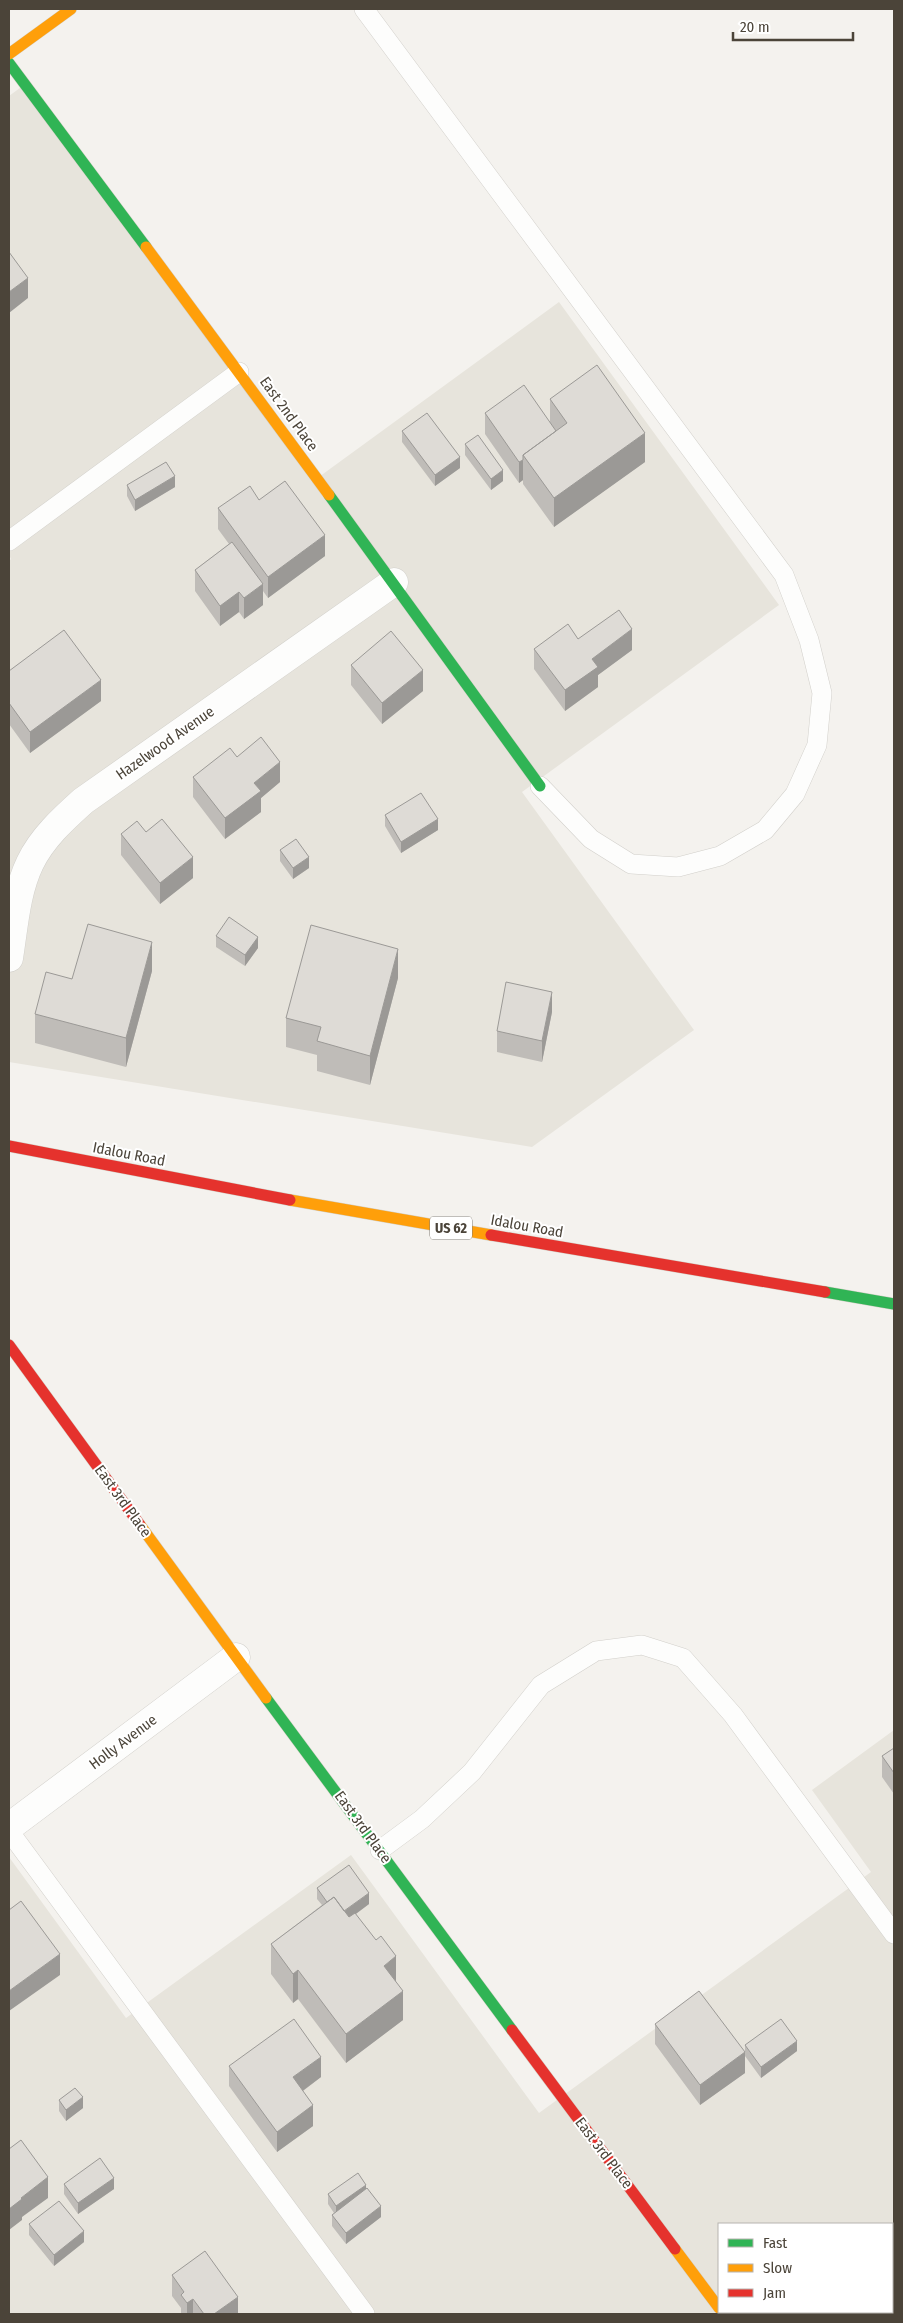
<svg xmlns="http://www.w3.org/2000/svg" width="903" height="2323" font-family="'Fira Sans Condensed',sans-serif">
	<rect width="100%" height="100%" fill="#f4f2ee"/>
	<path fill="#e7e4dc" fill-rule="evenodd" d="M24 85 312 482 559 302 779 605 522 792 694 1030 532 1147 9 1062V561L11 559 9 555V96Z
		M894 1730V2314H9V1857L126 2018 351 1855 539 2113 871 1872 812 1790ZM719 2224H892V2312H719Z"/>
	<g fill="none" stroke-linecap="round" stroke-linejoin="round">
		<defs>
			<path id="lane" d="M364 9 784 575 809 640 822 693 817 745 795 794 765 830 720 856 678 867 631 864 591 839 540 786
				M9 541 239 372
				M9 1831 365 2314
				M380 1850 422 1819 472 1772 541 1685 596 1651 642 1645 683 1658 733 1715 894 1934"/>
			<path id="street" d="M9 958C14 927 16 892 30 863 42 838 63 819 83 801L394 582
				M9 1827 236 1657"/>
			<path id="fast" d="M9 63 146 247
				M329 495 540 786
				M825 1292 894 1304
				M266 1698 512 2030"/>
			<path id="slow" d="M9 54 71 9
				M146 247 329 495
				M290 1200 491 1235
				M140 1525 266 1698
				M675 2249 719 2308"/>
			<path id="jam" d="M9 1146 290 1200
				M491 1235 825 1292
				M9 1345 140 1525
				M512 2030 675 2249"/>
		</defs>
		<use href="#lane" stroke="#d2d0cb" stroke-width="20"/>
		<use href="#street" stroke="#d2d0cb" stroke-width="29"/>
		<use href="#fast" stroke="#d3cfc5" stroke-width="12"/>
		<use href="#slow" stroke="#d3cfc5" stroke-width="12"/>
		<use href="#jam" stroke="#d3cfc5" stroke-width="12"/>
		<use href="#lane" stroke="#fdfdfc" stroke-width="19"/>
		<use href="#street" stroke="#fdfdfc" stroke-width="28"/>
		<use href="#fast" stroke="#30b455" stroke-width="11"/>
		<use href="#slow" stroke="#ff9f0a" stroke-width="11"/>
		<use href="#jam" stroke="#e5322d" stroke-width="11"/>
	</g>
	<path fill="#bfbcb8" d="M550 399 645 462 554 527 523 484V480L519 483 485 434V413L550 422Z
		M402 431 460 468 435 486 402 442Z
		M465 444 503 481 491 490 465 455Z
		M127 485 175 487 135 511 127 496Z
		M259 500 325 556 268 598 263 591V605L244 619 239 612 220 626 195 591V570L229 544 218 529V508Z
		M578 639 632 650 598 675V687L565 711 534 669V649Z
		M351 665 423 691 382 724 351 685Z
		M9 671 101 701 30 753 9 724Z
		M237 757 280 782 261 798V812L225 839 193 797V777Z
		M385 815 438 830 401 853 385 826Z
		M121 834 193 878 160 904 121 855Z
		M280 850 309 868 293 879 280 861Z
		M216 936 258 948 245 966 216 947Z
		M152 971 126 1067 35 1043V1014L72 979Z
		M398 978 370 1085 317 1071V1055L286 1047V1018Z
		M552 1012 542 1062 497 1052V1031Z
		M894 1748V1794L882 1777V1756Z
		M317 1888 369 1904 356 1914 396 1982 403 2020 346 2063 298 1999 293 2003 271 1974V1944L322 1905 317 1899Z
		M655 2024 745 2052V2045L797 2051 761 2078 745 2056V2073L700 2105 655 2044Z
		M229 2066 321 2077 303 2091 313 2126 277 2152 229 2086Z
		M59 2100 83 2108 66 2121 59 2111Z
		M64 2184 114 2189 78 2214 64 2194Z
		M366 2188 381 2217 346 2244 332 2226V2215L334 2213 328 2204V2194Z
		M29 2224 84 2242 54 2266 29 2235Z
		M894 2238V2314H886L884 2312H892V2240Z
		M172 2275 238 2314H181V2308L172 2296Z"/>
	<path fill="#9b9996" d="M28 278V298L9 313V292Z
		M645 433V462L554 527V498Z
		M460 457V468L435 486V475Z
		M523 460V480L519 483V462Z
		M503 470V481L491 490V479Z
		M175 476V487L135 511V500Z
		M325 535V556L268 598V577Z
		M263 584V605L244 619V598Z
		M239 592V612L220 626V606Z
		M632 629V650L598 675V687L565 711V690L592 659Z
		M423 670V691L382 724V703Z
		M101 680V701L30 753V732Z
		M280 762V782L261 798V812L225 839V818L254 783Z
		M438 819V830L401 853V842Z
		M193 857V878L160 904V883Z
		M309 857V868L293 879V868Z
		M258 937V948L245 966V955Z
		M152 942V971L126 1067V1038Z
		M398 949V978L370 1085V1056Z
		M552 992V1012L542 1062V1041Z
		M369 1893V1904L338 1927V1916Z
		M60 1954V1975L9 2011V1991Z
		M396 1956V1985L384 1966Z
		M298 1970V1999L293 2003V1974Z
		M403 1991V2020L346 2063V2034Z
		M797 2041V2051L761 2078V2067Z
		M745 2052V2073L700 2105V2085Z
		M321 2057V2077L293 2098V2077Z
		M83 2097V2108L66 2121V2110Z
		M313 2105V2126L277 2152V2132Z
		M48 2177V2198L22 2217V2220L9 2230V2209L21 2198Z
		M114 2178V2189L78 2214V2203Z
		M366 2185V2196L336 2217V2206Z
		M381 2206V2217L346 2244V2233Z
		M84 2231V2242L54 2266V2255Z
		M238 2297V2314H214Z
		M193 2299V2314H187V2303Z"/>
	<path fill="#dedbd6" stroke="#9b9996" d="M9 252 28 278 9 292Z
		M597 365 645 433 554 498 523 455 567 423 550 399Z
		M524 385 556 431 523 455V460L519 462 485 413Z
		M427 413 460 457 435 475 402 431Z
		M478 435 503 470 491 479 465 444Z
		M166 462 175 476 135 500 127 485Z
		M285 481 325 535 268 577 218 508 250 486 259 500Z
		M232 542 263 584 244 598 239 592 220 606 195 570Z
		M619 610 632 629 592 659 598 667 565 690 534 649 568 624 578 639Z
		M64 630 101 680 30 732 9 703V671Z
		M391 631 423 670 382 703 351 665Z
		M261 737 280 762 254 783 261 791 225 818 193 777 230 748 237 757Z
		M421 793 438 819 401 842 385 815Z
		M162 819 193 857 160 883 121 834 137 821 146 832Z
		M296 839 309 857 293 868 280 850Z
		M229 917 258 937 245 955 216 936Z
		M88 924 152 942 126 1038 35 1014 46 972 72 979Z
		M311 925 398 949 370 1056 317 1041 321 1027 286 1018Z
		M506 982 552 992 542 1041 497 1031Z
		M894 1748V1773L882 1756Z
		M349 1865 369 1893 344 1911 334 1897 327 1902 317 1888Z
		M334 1897 349 1917 355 1913 376 1940 381 1936 396 1956 384 1966 403 1991 346 2034 298 1970 293 1974 271 1944Z
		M21 1901 60 1954 9 1991V1910Z
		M699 1991 745 2052 700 2085 655 2024Z
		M294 2019 321 2057 293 2077 313 2105 277 2132 229 2066Z
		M781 2019 797 2041 761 2067 745 2045Z
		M75 2088 83 2097 66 2110 59 2100Z
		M21 2140 48 2177 21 2198 22 2199 9 2209V2149Z
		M100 2158 114 2178 78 2203 64 2184Z
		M358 2173 366 2185 336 2206 328 2194Z
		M367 2188 381 2206 346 2233 332 2215Z
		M59 2201 84 2231 54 2255 29 2224Z
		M894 2238V2305L892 2302V2240Z
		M205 2251 238 2297 214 2314H204L193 2299 187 2303 181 2295 184 2292 172 2275Z"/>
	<g text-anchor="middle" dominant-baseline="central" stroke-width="4" stroke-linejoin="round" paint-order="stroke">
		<rect fill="#fff" stroke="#817c74" stroke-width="1" x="430" y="1216.5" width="42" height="23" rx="4"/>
		<g font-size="14" font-weight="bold" fill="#4b4439">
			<text x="451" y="1228">US 62</text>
		</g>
		<g font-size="15" fill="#4b4439" stroke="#fff">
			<text transform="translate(289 414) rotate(54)">East 2nd Place</text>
			<text transform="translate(165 743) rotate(-35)">Hazelwood Avenue</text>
			<text transform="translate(129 1154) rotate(11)">Idalou Road</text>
			<text transform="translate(527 1226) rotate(10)">Idalou Road</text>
			<text transform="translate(123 1501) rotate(54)">East 3rd Place</text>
			<text transform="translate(123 1742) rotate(-37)">Holly Avenue</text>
			<text transform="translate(363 1827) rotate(54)">East 3rd Place</text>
			<text transform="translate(604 2153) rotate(53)">East 3rd Place</text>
		</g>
	</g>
	<rect width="903" height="2323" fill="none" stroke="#4b4439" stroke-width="20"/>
	<rect x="718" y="2223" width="175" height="90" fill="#ffffff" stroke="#b7b4b0"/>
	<rect x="728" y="2239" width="25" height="8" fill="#30b455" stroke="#b7b4b0"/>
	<text x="763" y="2248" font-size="15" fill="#4b4439">Fast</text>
	<rect x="728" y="2264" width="25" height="8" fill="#ff9f0a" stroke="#b7b4b0"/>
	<text x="763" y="2273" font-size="15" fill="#4b4439">Slow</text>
	<rect x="728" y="2289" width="25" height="8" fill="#e5322d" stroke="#b7b4b0"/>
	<text x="763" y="2298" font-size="15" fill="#4b4439">Jam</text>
	<path d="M733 32v8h120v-8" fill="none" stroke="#4b4439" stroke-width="2.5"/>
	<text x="740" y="32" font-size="15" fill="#4b4439" stroke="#ffffff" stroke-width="4" paint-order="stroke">20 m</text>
</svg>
